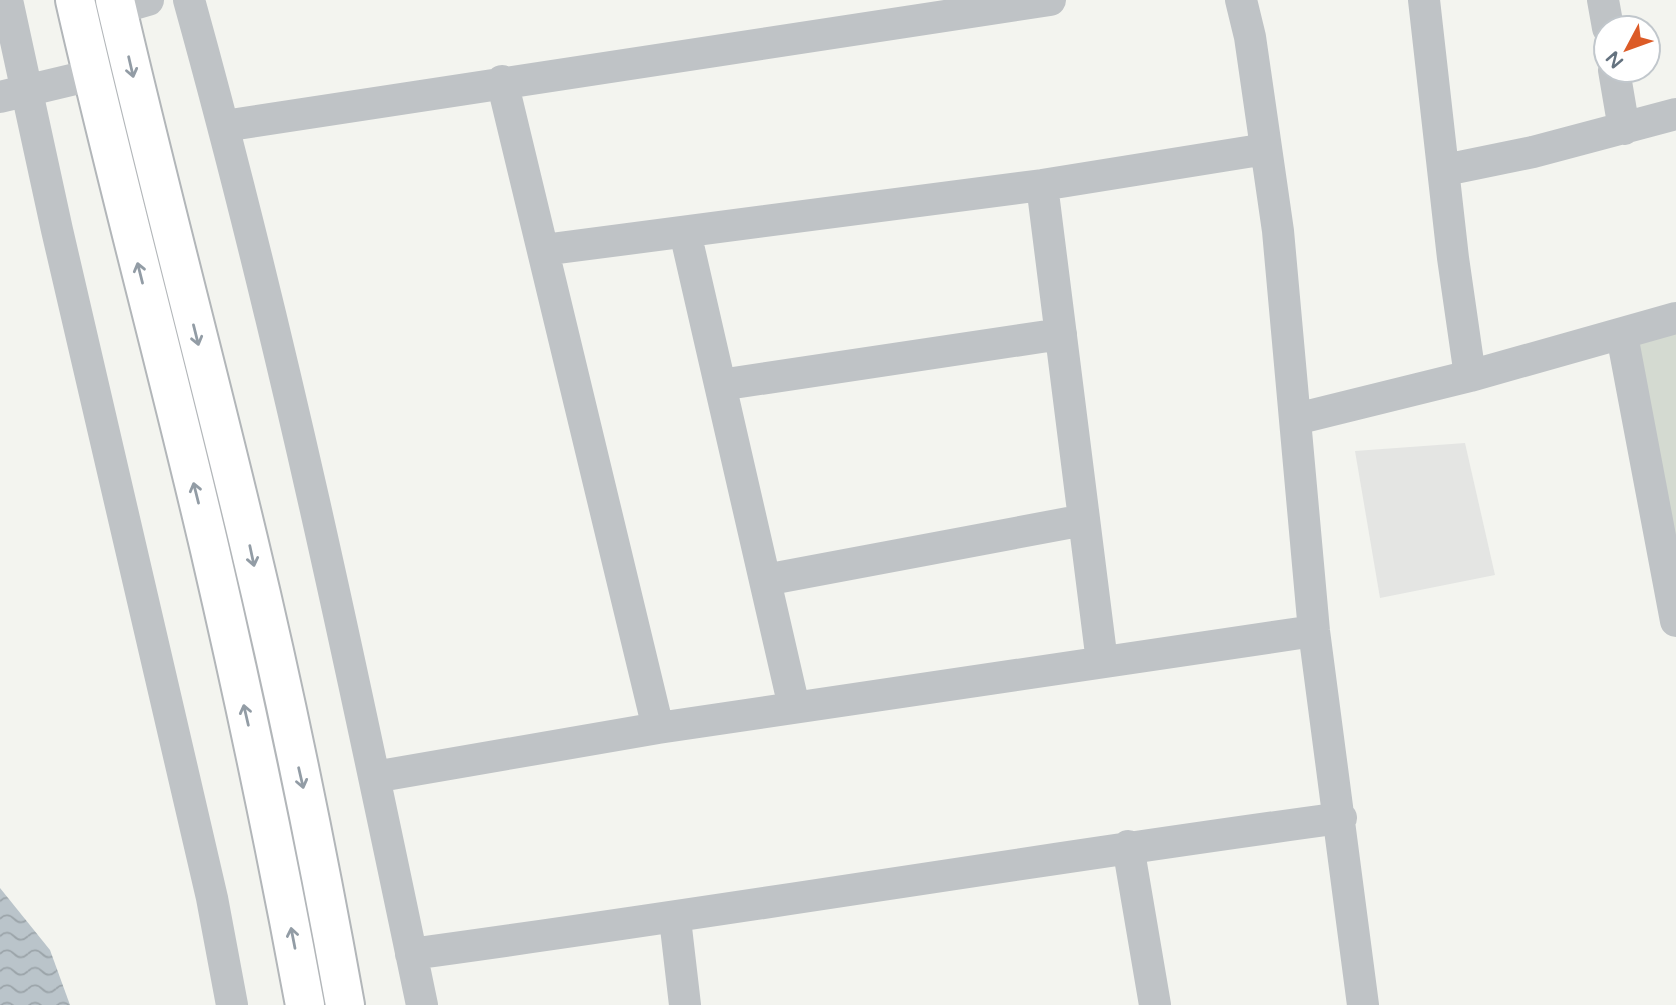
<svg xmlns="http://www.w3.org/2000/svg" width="1676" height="1005" font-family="'Varela Round',sans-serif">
	<defs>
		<pattern id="water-waves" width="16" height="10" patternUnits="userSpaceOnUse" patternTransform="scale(1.75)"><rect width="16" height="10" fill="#bac4ca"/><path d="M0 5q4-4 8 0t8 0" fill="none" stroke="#9ba4a9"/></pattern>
	</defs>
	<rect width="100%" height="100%" fill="#f3f4ef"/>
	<path fill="#e4e5e3" d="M1465 443 1495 575 1380 598 1355 451Z"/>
	<path fill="#d4dad1" d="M1676 319V619L1622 335Z"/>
	<path fill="url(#water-waves)" d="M0 888 50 950 70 1005H0Z"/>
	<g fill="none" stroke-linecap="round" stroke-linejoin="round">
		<defs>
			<path id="major" d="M75 0C117 184 167 366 210 550 245 701 277 853 305 1005
				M115 0C157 181 205 359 248 539 285 693 317 849 345 1005"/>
		</defs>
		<use href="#major" stroke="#b2b6b9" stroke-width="42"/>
		<path stroke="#bfc3c6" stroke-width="32" d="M7 0 57 230 212 898 232 1005
			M189 0C281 331 352 669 422 1005
			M1241 0 1250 37 1278 231 1314 631 1363 1005
			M1424 0 1453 258 1470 376
			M1603 0 1608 28
			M117 9 148 0
			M1614 70 1624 129
			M502 81 658 728
			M0 97 92 75
			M224 126 1050 0
			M1445 170 1533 152 1676 114
			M1042 185 1102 662
			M685 232 794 707
			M543 250 1042 185 1266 149
			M1622 335 1676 621
			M720 385 1061 334
			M1296 419 1470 376 1676 318
			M765 580 1084 520
			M374 777 658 728 1314 631
			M1128 846 1155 1005
			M675 919 685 1005
			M411 954C722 912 1030 860 1341 818"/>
		<use href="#major" stroke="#fff" stroke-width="38"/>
	</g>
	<defs><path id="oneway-shaft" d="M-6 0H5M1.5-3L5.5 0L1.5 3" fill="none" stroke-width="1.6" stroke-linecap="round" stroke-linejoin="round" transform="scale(1.75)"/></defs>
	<g stroke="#929ca5">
		<use href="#oneway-shaft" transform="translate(131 67) rotate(77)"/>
		<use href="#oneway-shaft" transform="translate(140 273) rotate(-104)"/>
		<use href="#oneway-shaft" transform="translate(196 335) rotate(76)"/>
		<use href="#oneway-shaft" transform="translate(196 493) rotate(-104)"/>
		<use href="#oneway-shaft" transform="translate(252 556) rotate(78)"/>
		<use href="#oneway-shaft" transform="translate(246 715) rotate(-103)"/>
		<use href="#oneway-shaft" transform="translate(301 778) rotate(77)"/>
		<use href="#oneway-shaft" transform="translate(293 938) rotate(-101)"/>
	</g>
	<g transform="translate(1627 49) rotate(229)"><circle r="33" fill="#ffffff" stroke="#c1c7cc" stroke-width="2"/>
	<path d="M0-5L12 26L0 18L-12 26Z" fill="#dc5b27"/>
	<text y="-10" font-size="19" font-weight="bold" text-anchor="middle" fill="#64727f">N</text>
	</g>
</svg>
